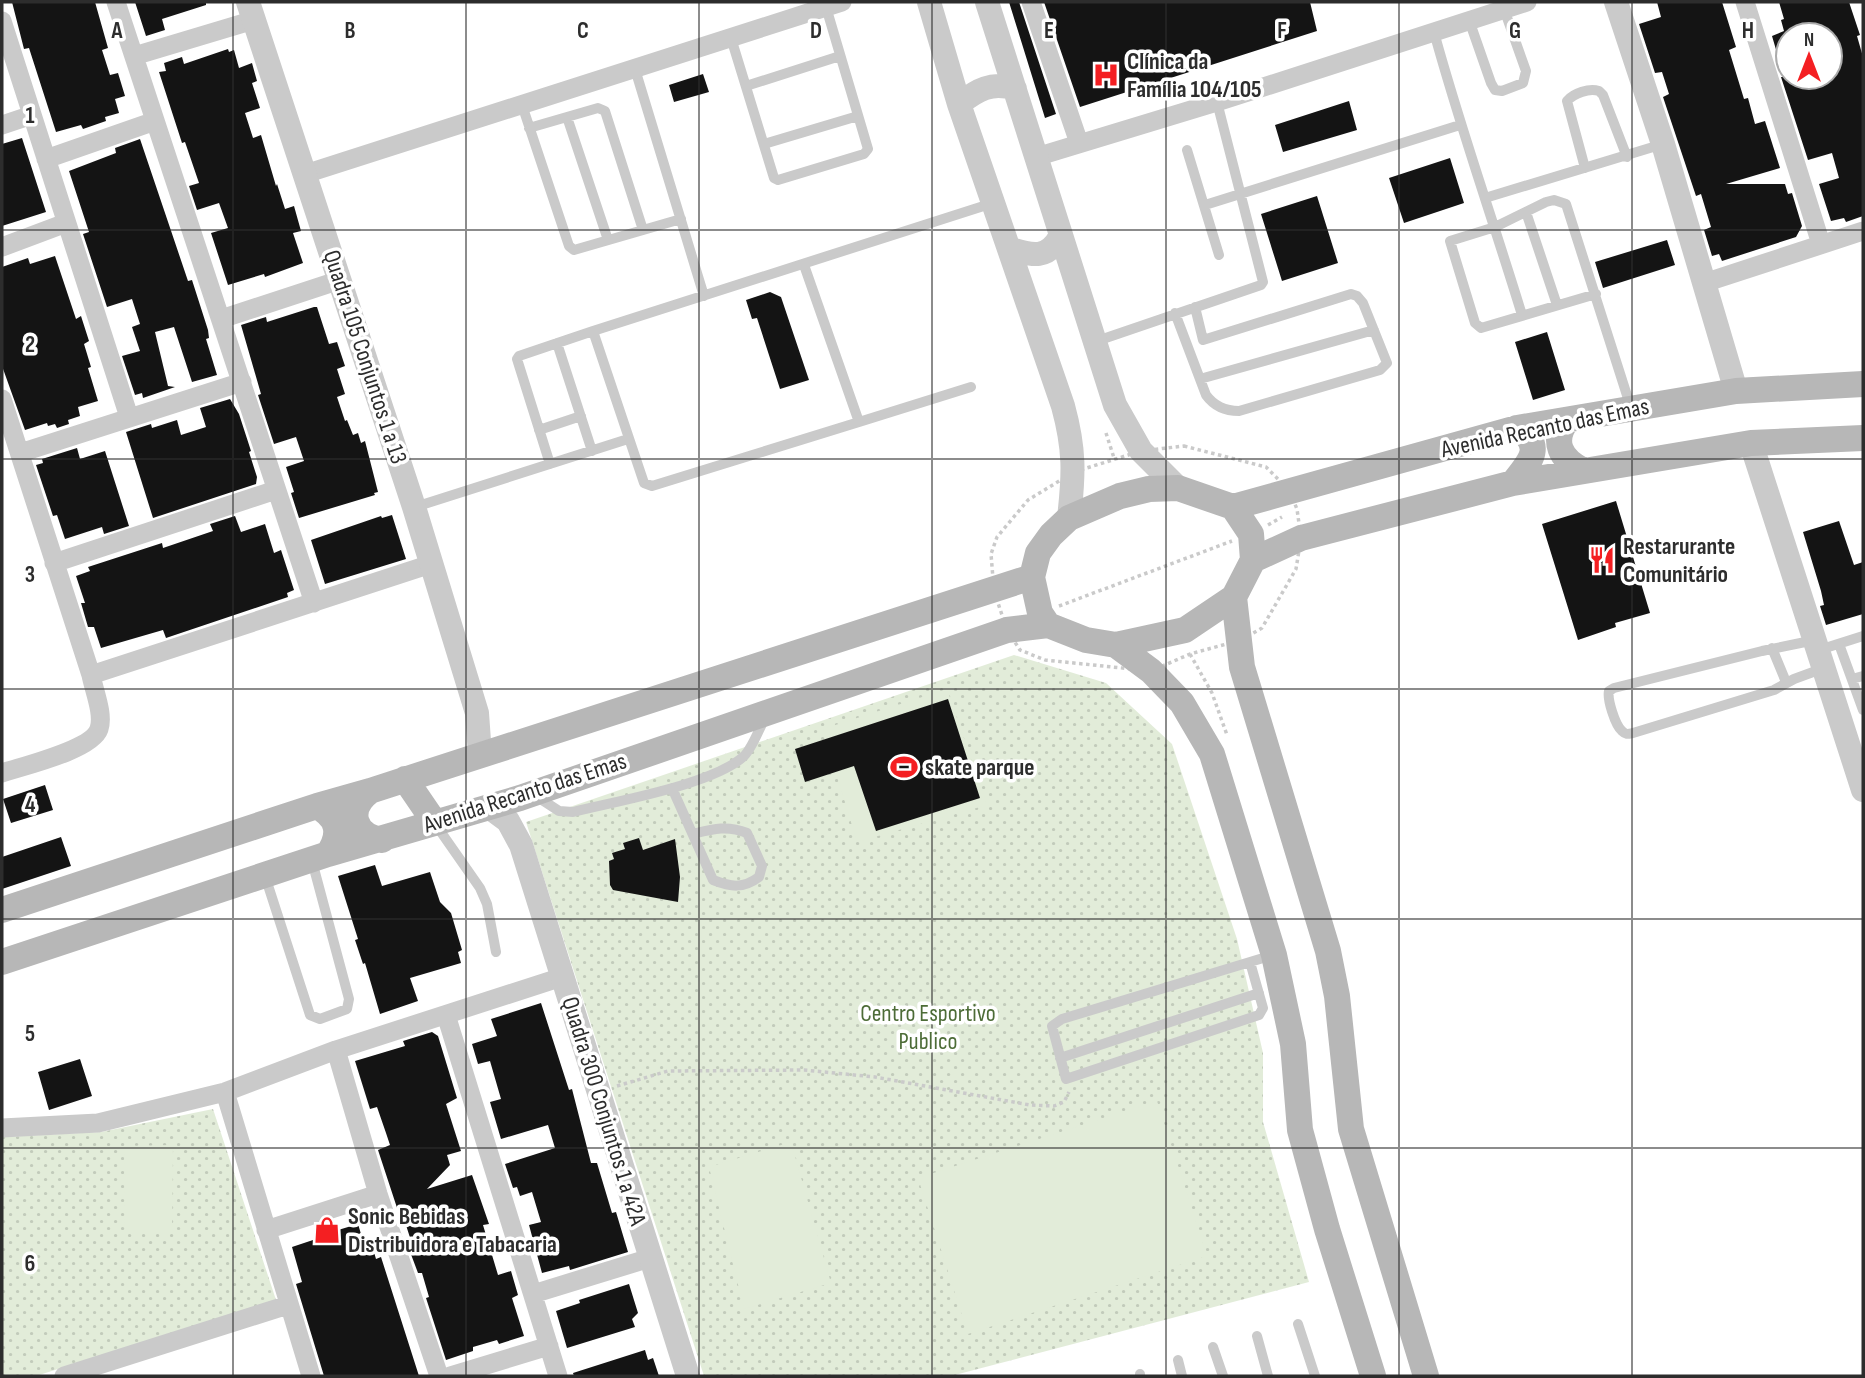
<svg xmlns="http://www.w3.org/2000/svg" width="1865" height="1378" font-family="'Sofia Sans Condensed',sans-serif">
	<defs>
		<pattern id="park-dots" width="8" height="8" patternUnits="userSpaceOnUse" patternTransform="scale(1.75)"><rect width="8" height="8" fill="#e2ecd9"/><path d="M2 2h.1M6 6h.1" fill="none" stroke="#c2cbbb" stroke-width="1.8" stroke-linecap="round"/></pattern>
	</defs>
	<rect width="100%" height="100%" fill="#fff"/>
	<path fill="url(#park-dots)" d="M1014 655 1106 683 1172 744 1237 939 1263 1053V1122L1309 1282 951 1376H704L526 822Z
		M213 1109 276 1300 36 1376H2V1137L101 1132Z"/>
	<path fill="#e2ecd9" d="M947 689 987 805 857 842 823 729Z
		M1157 1101 1207 1256 968 1334 918 1178Z
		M791 1142 831 1283 744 1309 709 1167Z
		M173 1145 172 1231H125L124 1146Z"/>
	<path fill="#141414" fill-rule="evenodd" d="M12 2H95L108 48 102 50 110 75 118 73 125 96 115 99 119 113 105 117 106 121 83 129 81 125 56 132 29 48 24 49Z
		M135 2H206V5L162 19 165 30 146 36Z
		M1009 2H1019L1056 114 1045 118Z
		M1044 2H1310L1317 31 1080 107Z
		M1657 2H1722L1736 47 1729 50 1744 99 1748 98 1755 124 1765 121 1780 168 1726 184H1785L1788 194 1792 193 1802 226 1796 237 1722 261 1719 254 1712 256 1704 230 1711 227 1701 194 1696 196 1663 97 1669 94 1662 72 1655 73 1639 24 1661 17Z
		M1779 2H1849L1860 35 1857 36 1863 57V216L1846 222 1844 218 1831 221 1819 184 1839 178 1832 153 1808 160 1781 77H1784L1772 36 1784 31 1781 20 1784 19ZM1788 35H1830V77H1788Z
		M228 49 229 52 234 50 239 68 252 63 257 81 252 83 260 108 245 113 253 138 261 135 276 186 277 184 285 209 294 206 301 231 293 233 303 263 265 277 264 274 228 285 211 233 228 228 219 203 197 210 189 186 199 183 185 142 182 143 159 72 166 71 164 63 182 57 184 64Z
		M703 74 709 92 674 102 669 85Z
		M1349 101 1357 130 1283 152 1275 125Z
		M22 138 46 212 2 226V144Z
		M140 139 188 281 192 280 208 330 209 338 206 339 217 375 192 382 174 327 155 332 168 386 175 387 143 398 142 393 135 395 122 356 140 351 132 327 140 324 132 299 107 307 83 234 89 232 69 171 116 153 115 148Z
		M1450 158 1464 203 1404 223 1389 178Z
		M1317 196 1338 263 1282 281 1261 214Z
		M1667 240 1675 265 1603 288 1595 262Z
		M55 256 76 319 81 316 89 341 84 344 91 367 88 368 98 401 78 407 80 416 68 420 69 424 57 428 55 424 48 426 47 423 25 430 2 366V267L28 258 30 264Z
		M770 292 781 297 809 380 780 389 757 318 752 319 746 300Z
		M314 307H317L329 344 337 342 345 366 337 369 345 394 337 397 345 421 347 420 353 435 358 433 361 443 365 441 378 492 374 493 375 495 299 518 291 493 294 492 286 467 304 461 296 437 274 444 258 395 261 394 241 325 266 317 267 322Z
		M1547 332 1565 390 1533 400 1515 342Z
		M230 399 239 414 251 451 249 452 257 477 256 484 153 518 126 432 151 424 152 428 177 420 181 435 206 427 200 408Z
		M77 448 80 459 105 451 129 526 104 534 102 527 65 539 57 515 53 516 36 465 43 463 42 459Z
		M1616 501 1650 613 1615 623 1616 627 1578 640 1542 524Z
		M392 515 406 559 325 584 311 540 381 516 382 518Z
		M235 516 241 532 265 524 274 553 281 550 294 590 287 593 288 597 166 638 163 630 101 648 94 627H88L81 603H85L76 576 90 571 88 567 162 543 163 548 213 531 210 524Z
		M1839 521 1854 565 1863 562V614L1826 625 1820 606 1824 605 1821 591 1803 532Z
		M948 699 980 798 876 831 854 766 805 782 795 749Z
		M45 785 53 810 11 823 3 799Z
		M61 837 71 866 2 889V857Z
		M639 838 643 850 675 839 680 877 678 902 613 890 610 885 609 861 614 859 612 853 625 849 623 843Z
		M375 865 382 886 430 872 440 902 451 913 462 950 458 952 461 963 410 978 418 1001 380 1014 365 963 363 964 355 940 358 939 338 876Z
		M541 1003 569 1090 572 1089 591 1163H597L612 1213 616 1212 628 1252 570 1270 569 1266 542 1273 529 1225 541 1222 532 1192 520 1196 517 1187 513 1188 505 1164 555 1148 548 1125 501 1139 490 1102 501 1099 490 1061 478 1064 472 1044 497 1036 491 1019Z
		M432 1032 438 1036 457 1098 446 1104 461 1151 447 1155 450 1165 427 1189 472 1175 489 1224 483 1225 498 1275 511 1271 518 1295 512 1298 524 1336 499 1344 497 1340 473 1347V1351L446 1360 426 1298 429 1297 422 1273H418L409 1249 413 1247 405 1222 402 1223 378 1150 390 1145 386 1133 377 1107 370 1109 355 1061 405 1046 403 1041Z
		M80 1059 92 1096 49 1110 38 1072Z
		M358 1224 364 1244 371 1242 376 1259 381 1257 419 1376H324L296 1284 302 1282 292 1247 316 1239 315 1237Z
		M629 1284 638 1313 632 1319 635 1327 567 1348 556 1311 580 1303 579 1300Z
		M645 1350 648 1360 653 1358 659 1376H574L573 1373Z"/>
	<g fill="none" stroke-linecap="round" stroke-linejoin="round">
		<path stroke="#cacaca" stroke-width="3.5" stroke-dasharray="3.5 3.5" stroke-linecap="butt" d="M1106 433 1114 458
			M1184 446 1266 467 1289 490 1297 509 1301 538 1296 569 1262 628 1241 640 1190 654 1151 671 1045 660 1020 650 1007 630 994 591 991 554 997 537 1028 500 1074 472 1141 451Z
			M1268 525 1282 517
			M1059 606 1232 541
			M1190 654 1212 693 1227 735
			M617 1086 668 1071 804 1070 875 1077 1030 1105 1054 1106 1064 1102 1069 1092"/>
		<path stroke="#cacaca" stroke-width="10" d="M1469 20 1491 83 1495 90 1502 91 1523 83 1526 71 1504 9
			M1434 32C1460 127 1493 220 1522 315
			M731 38 774 178 778 180 864 154 868 149 826 7
			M635 69 704 296
			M746 86 840 56
			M522 105 569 246 574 250 681 219
			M567 117 608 240
			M529 128 598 108 605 111 643 230
			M764 144 858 116
			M1187 150 1219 255
			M1585 168 1567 101C1574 93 1589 88 1599 91L1603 95 1627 157
			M1485 198 1663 144
			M1205 205 1460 125
			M1526 212 1557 305
			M804 265 859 422 652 486 644 483 593 331 993 203
			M1596 294 1481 328 1475 323 1450 241 1495 227 1546 202 1554 200 1566 204 1631 408
			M1175 313 1206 395C1214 406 1226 411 1239 411L1380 370 1387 363 1363 303 1357 296 1351 294 1203 340 1195 307
			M1094 342 1261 285 1263 282 1217 102
			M557 343 592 451
			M1200 379 1374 330
			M859 422 971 387
			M539 430 581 416
			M550 464 517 359 519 356 593 331
			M415 507 628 439
			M1815 640 1762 651 1614 688 1609 691C1607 699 1615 725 1622 731 1626 735 1628 734 1633 733L1774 690 1794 679 1824 668
			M1839 644 1863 710
			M1772 648 1786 682
			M1819 650 1863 636
			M1852 679 1863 676
			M672 788 713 880C731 887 743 889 759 877L762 866 747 833C727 825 713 829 693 834
			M536 796 559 811 573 812C616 801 711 785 743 757 752 749 758 731 764 720
			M436 825 480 888 487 904 496 952
			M265 876 310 1015 320 1019 347 1009 349 999 312 861
			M1250 962 1263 1008 1259 1015 1066 1079 1052 1026 1062 1019 1250 962 1273 955
			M1060 1058 1259 993
			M1298 1324 1315 1376
			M1257 1336 1268 1376
			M1213 1347 1223 1376
			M1178 1360 1182 1376
			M1140 1374V1376"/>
		<path stroke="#cacaca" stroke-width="19" d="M116 2 314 603
			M1031 2 1079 143
			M1745 2 1821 244
			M2 21 129 417
			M134 56 254 20
			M2 125 32 115
			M1036 157 1217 102 1527 2
			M46 159 155 121
			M305 174 842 2
			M2 247 66 223
			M1704 283 1863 231
			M221 319 340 280
			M2 399 91 675C94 691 104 714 99 729 92 750 23 766 2 773
			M20 453 242 382
			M54 563 276 490
			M91 675 431 564
			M446 1015 558 1376
			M336 1050 378 1194 439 1376
			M225 1092 311 1376
			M2 1128 98 1123 225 1092 336 1050 562 977
			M266 1230 378 1194
			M533 1294 650 1258
			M64 1376 288 1305
			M450 1376 549 1346"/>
		<path stroke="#cacaca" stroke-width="24" d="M248 2 414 507 477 713 480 755
			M929 2 959 104 1063 406C1075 450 1074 474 1069 518
			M987 2 1115 405 1141 451 1178 488
			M1616 2 1663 144 1736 391
			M959 104C977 90 992 81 1015 89
			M1011 249C1033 256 1047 259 1060 237
			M1751 443 1863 790
			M489 807 508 821 521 845 688 1376"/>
		<path stroke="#b7b7b7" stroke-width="26" d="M1567 420C1551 442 1561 459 1582 470
			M1513 483C1529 463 1546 446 1517 428
			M1178 488 1233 507 1251 534 1253 560 1234 597 1185 630 1116 645 1086 640 1048 625 1040 613 1032 577 1038 553 1051 535 1069 518 1120 496 1149 489Z
			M1233 507 1517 428 1736 391 1863 384
			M1253 560 1301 538 1513 483 1751 443 1863 438
			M1234 597 1242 667 1328 951 1337 996 1351 1129 1426 1376
			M1116 645 1151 671 1182 703 1212 754 1274 955 1293 1044 1300 1130 1327 1229 1373 1376
			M405 779 435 823
			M370 791C346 809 353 835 382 840
			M317 806C338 818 342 833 328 854
			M2 910 317 806 370 791 1032 577
			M2 962 328 854 520 798 1007 630 1048 625"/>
	</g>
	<path fill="none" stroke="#2d2d2d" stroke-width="2" stroke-opacity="0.55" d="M233 2V1376M466 2V1376M699 2V1376M932 2V1376M1166 2V1376M1399 2V1376M1632 2V1376M2 230H1863M2 459H1863M2 689H1863M2 919H1863M2 1148H1863"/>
	<defs>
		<symbol id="hospital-bare" viewBox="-9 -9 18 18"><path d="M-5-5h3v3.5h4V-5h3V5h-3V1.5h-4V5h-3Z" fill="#f41f22" stroke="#fff" stroke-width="2.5" paint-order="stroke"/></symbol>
		<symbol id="restaurant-bare" viewBox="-9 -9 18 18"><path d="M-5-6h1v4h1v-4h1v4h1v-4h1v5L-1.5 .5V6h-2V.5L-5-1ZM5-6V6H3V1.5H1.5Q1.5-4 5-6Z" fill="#f41f22" stroke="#fff" stroke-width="2.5" paint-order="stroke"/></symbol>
		<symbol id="stadium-bare" viewBox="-9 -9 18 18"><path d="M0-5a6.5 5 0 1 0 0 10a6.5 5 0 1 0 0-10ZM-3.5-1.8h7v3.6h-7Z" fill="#f41f22" stroke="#fff" stroke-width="2.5" paint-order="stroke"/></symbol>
		<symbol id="shop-bare" viewBox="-9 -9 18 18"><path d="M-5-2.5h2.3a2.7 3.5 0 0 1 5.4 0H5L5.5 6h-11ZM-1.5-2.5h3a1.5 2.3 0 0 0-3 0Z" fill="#f41f22" stroke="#fff" stroke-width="2.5" paint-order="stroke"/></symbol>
	</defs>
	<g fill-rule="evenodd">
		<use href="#hospital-bare" x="1087" y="56" width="38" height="38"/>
		<use href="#restaurant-bare" x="1583" y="541" width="38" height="38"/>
		<use href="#stadium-bare" x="885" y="748" width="38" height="38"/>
		<use href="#shop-bare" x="308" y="1211" width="38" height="38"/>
	</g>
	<g text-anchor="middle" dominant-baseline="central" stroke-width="7" stroke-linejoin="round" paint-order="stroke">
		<g font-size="24" font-weight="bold" fill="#2d2d2d" stroke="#fff" text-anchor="start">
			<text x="1127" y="61">Clínica da<tspan x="1127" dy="28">Família 104/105</tspan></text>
			<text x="1623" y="546">Restarurante<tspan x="1623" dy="28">Comunitário</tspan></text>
			<text x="925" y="767">skate parque</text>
			<text x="348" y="1216">Sonic Bebidas<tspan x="348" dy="28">Distribuidora e Tabacaria</tspan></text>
		</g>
		<g font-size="24" fill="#2d2d2d" stroke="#fff">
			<text transform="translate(365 357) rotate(72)">Quadra 105 Conjuntos 1 a 13</text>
			<text transform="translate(1545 428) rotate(-12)">Avenida Recanto das Emas</text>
			<text transform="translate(525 793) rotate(-18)">Avenida Recanto das Emas</text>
			<text transform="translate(604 1111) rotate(73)">Quadra 300 Conjuntos 1 a 42A</text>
		</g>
		<g font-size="24" fill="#4d6c37" stroke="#fff">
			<text x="928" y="1013">Centro Esportivo<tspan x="928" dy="28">Publico</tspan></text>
		</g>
	</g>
	<g font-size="23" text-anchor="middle" font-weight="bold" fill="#2d2d2d" stroke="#fff" stroke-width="7" stroke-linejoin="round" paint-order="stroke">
		<text x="117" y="38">A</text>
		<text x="350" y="38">B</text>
		<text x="583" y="38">C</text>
		<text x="816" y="38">D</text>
		<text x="1049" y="38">E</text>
		<text x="1282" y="38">F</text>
		<text x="1515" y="38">G</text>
		<text x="1748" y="38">H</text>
		<text x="30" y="123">1</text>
		<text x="30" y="352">2</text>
		<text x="30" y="582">3</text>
		<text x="30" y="812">4</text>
		<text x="30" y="1041">5</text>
		<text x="30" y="1271">6</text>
	</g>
	<rect width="1865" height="1378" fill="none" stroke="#2d2d2d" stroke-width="7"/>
	<g transform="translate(1809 56)"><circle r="33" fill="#ffffff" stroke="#ababab" stroke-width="2"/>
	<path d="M0-5L12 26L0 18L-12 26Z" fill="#f41f22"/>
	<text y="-10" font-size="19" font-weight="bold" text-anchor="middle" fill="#2d2d2d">N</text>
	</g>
</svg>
